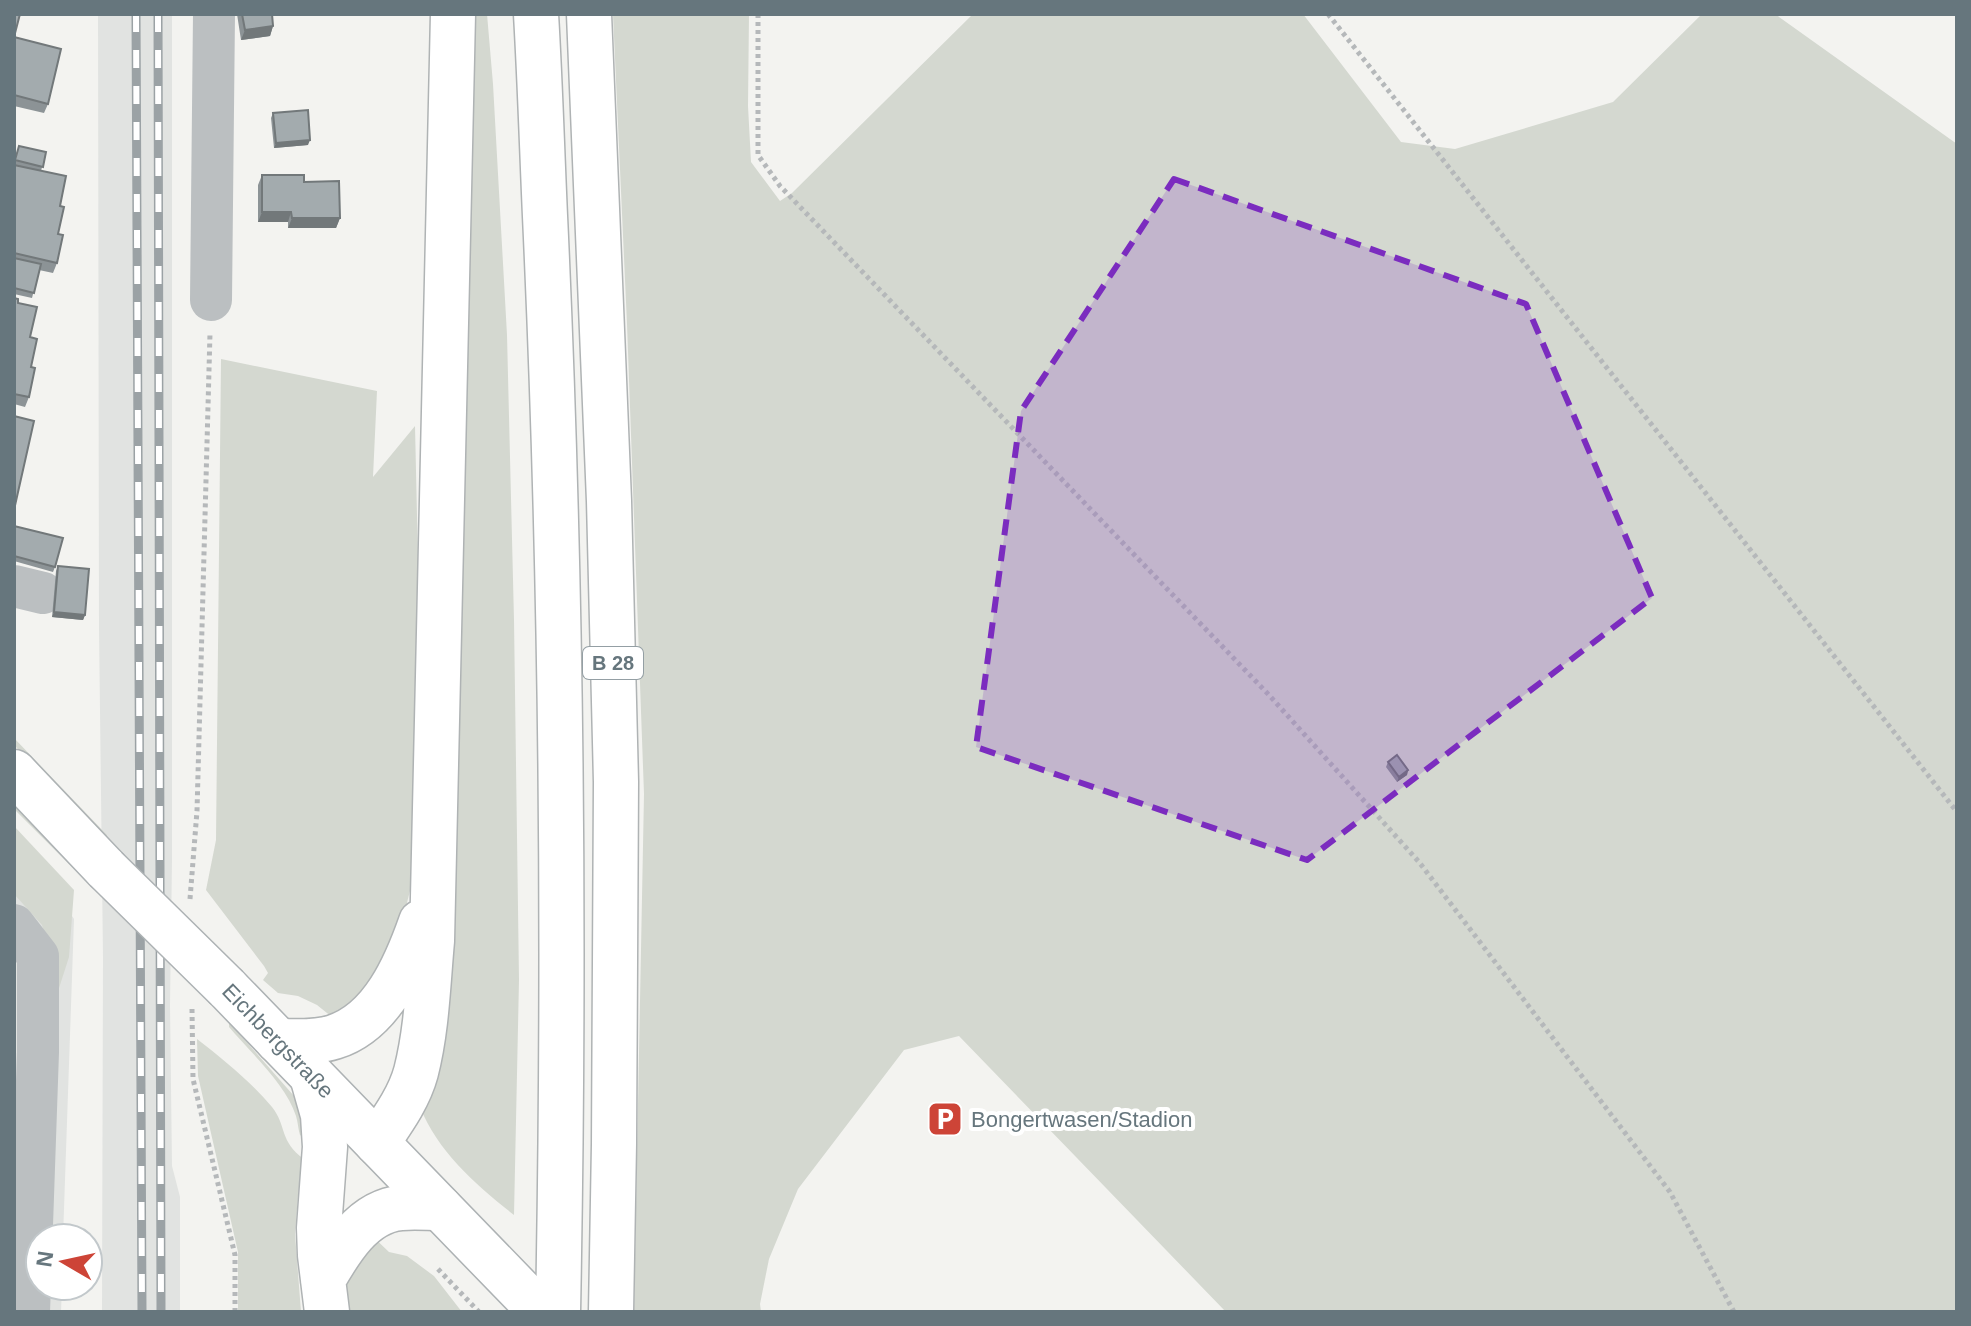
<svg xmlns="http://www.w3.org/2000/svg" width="1971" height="1326" font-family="Arial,sans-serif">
	<rect width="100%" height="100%" fill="#f3f3f0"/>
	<path fill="#e1e3e1" d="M98 14H172V860L170 1005 172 1166 180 1197V1312H102L103 957 99 628Z
		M14 836 34 857 74 919 63 1238H40V1286H62L61 1312H14Z"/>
	<path fill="#d4d8d0" d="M462 14H487L493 84 507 335 514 620 519 980 514 1215C476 1185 438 1152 420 1107Z
		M613 14H749L748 106 751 162 780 201 792 193 973 14H1303L1401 142 1455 149 1613 102 1702 14H1775L1957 144V1312H1226L959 1036 904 1050 798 1189 769 1259 760 1304 761 1312H634L644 794 627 324Z
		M221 359 377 391 373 477 415 426 419 604 414 840 411 887 402 922 371 984 347 1009 332 1017 317 1005 298 996 278 993 263 980 268 973 264 966 206 890 216 840Z
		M14 738 107 835V840L14 745Z
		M14 800 106 896V901L14 809Z
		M14 826 74 890 69 957 52 1010 53 964 42 925 14 894Z
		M229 1022 294 1096 302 1112 307 1140 300 1135C298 1129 298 1122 296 1116 286 1084 250 1052 229 1027Z
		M197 1039C224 1060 250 1081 272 1107 287 1126 279 1141 304 1159L298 1195 295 1234 301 1312H238V1252L198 1076Z
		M367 1231 389 1252 407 1256 434 1276 462 1312H333Z"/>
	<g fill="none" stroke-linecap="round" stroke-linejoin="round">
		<defs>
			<path id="major" d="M14 772 106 869
				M227 988 541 1312"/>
			<path id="highway" d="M536 14C540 81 542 149 545 216 562 581 565 946 558 1312
				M589 14 609 501 616 782 614 1144 611 1312
				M278 1041C296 1041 316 1043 334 1037 382 1022 406 965 421 922
				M312 1076 323 1115 325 1147 319 1228 320 1255 327 1312
				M377 1143C392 1121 409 1098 416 1072 427 1029 428 984 432 941L453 14
				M323 1280C340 1250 363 1211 401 1208 414 1207 428 1208 440 1208"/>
		</defs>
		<use href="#major" stroke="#adb2b4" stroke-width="47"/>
		<use href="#highway" stroke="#afb3b4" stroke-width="47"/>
		<path stroke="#b5b8ba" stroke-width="5" stroke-dasharray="4 4" stroke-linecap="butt" d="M758 14V155L780 186 1269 695 1419 862 1670 1192 1734 1312
			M1328 14 1957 812
			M190 899 197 811 210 333
			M192 1009 193 1079 235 1255V1312
			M438 1269 479 1312"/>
		<path stroke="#bbbfc1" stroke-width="42" d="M211 300 214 14
			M14 586 43 593
			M14 925 38 956V1052L29 1312"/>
		<use href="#major" stroke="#fff" stroke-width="44"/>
		<use href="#highway" stroke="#fff" stroke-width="44"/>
		<defs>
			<path id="rail" d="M136 14 142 1312
				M158 14 161 1312"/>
		</defs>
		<use href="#rail" stroke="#9ba2a5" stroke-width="9"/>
		<use href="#rail" stroke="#fff" stroke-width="6" stroke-dasharray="18" stroke-linecap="butt"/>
		<defs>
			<path id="major-bridge" d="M106 869 227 988"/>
		</defs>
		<use href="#major-bridge" stroke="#adb2b4" stroke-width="47" stroke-linecap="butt"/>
		<use href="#major-bridge" stroke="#fff" stroke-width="44"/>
	</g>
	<path fill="#8c9396" d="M14 14V37L48 104 44 113 14 106Z
		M237 14H272L273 26 270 36 241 40Z
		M273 113 308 145 274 148 271 118Z
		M19 146 46 152 41 171 60 206 57 263 53 273 39 270 32 298 14 294V163Z
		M262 175 304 182 340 218 336 228H288V222H258V185Z
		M14 298 18 303 30 337 31 367 29 397 25 407 14 404Z
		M14 526 55 567 53 572 14 561Z
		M58 566 85 615 83 620 52 617 56 571Z
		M1388 762 1408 770 1407 775 1397 782 1386 767Z"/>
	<path fill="#72787a" d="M273 26 270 36 241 40 245 30Z
		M310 140 308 145 274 148 276 143Z
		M262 212H291L288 222H258Z
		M292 218H340L336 228H288Z
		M54 612 85 615 83 620 52 617Z
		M1408 770 1407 775 1397 782 1399 777Z"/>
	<path fill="#a3abae" stroke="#72787a" stroke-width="2" d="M14 14H20L14 37Z
		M242 14H272L273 26 245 30Z
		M14 37 61 49 48 104 14 95Z
		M308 110 310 140 276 143 273 113Z
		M19 146 46 152 43 167 15 160Z
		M14 165 66 176 60 206 64 207 58 234 63 235 57 263 14 253Z
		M262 175H304V182L339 181 340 218H292L291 212H262Z
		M14 258 41 264 34 293 14 288Z
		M14 298 18 299V303L37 307 30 337 37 339 31 367 35 368 29 397 14 394Z
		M14 416 34 421 14 510Z
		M14 526 63 538 55 567 14 556Z
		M58 566 89 569 85 615 54 612Z
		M1397 755 1408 770 1399 777 1388 762Z"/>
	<path fill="#7b2cbf" fill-opacity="0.2" stroke="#7b2cbf" stroke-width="6" stroke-dasharray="16 10" stroke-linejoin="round" d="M1174 179 1526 304 1652 598 1307 860 976 747 1021 411Z"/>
	<defs>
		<symbol id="parking-square" viewBox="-11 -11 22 22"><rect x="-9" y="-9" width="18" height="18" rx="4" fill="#cd4437" stroke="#fff"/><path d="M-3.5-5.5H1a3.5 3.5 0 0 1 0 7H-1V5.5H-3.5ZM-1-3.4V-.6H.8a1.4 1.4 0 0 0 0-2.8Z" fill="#fff"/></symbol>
	</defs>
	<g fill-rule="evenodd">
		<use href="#parking-square" x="925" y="1099" width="40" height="40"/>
	</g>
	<g text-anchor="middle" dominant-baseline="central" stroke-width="8" stroke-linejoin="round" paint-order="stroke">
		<rect fill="#fff" stroke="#949fa4" stroke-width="2" x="583" y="647" width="60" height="32" rx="6"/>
		<g font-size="20" font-weight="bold" fill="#66767d">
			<text x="613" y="663">B 28</text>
		</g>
		<g font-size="22" fill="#66767d" stroke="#fff">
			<text transform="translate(278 1041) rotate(46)">Eichbergstraße</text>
		</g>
		<g font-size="22" fill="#66767d" stroke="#fff" text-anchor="start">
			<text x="971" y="1119">Bongertwasen/Stadion</text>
		</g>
	</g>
	<rect width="1971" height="1326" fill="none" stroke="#66767d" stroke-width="32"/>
	<g transform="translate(64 1262) rotate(279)"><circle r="38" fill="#ffffff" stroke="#c2c8cb" stroke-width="2"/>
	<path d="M0-6L14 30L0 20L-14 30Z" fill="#cd4437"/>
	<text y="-12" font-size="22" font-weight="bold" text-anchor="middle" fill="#66767d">N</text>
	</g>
</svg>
